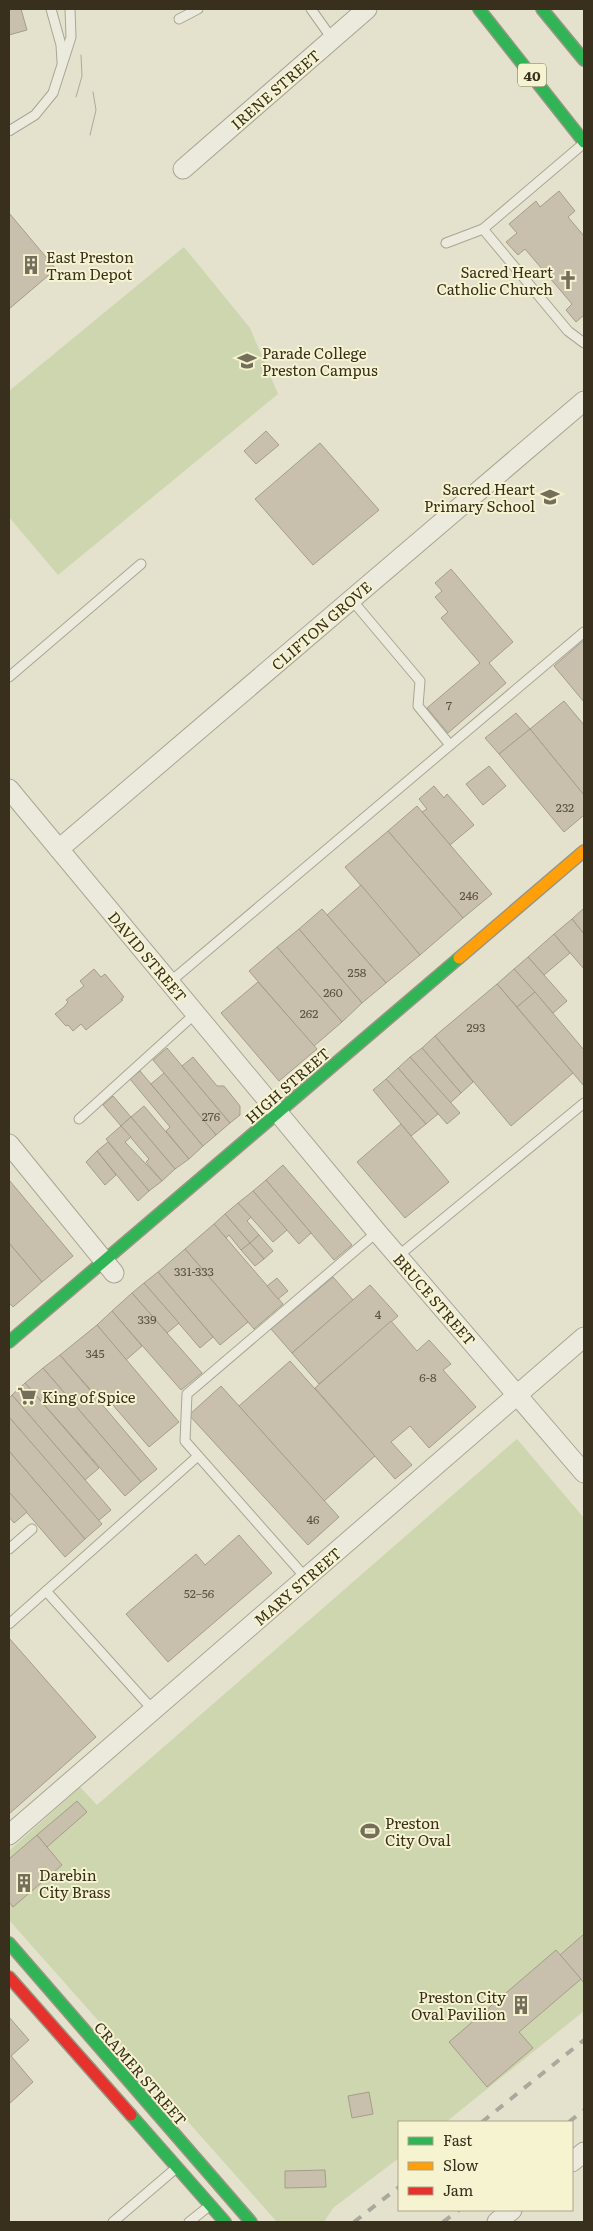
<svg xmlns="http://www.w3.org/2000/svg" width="593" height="2231" font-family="Literata,serif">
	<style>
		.green { fill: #cdd6ae }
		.building { fill: #c8c0ac; stroke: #a49d8b }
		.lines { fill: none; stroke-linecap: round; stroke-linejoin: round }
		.lane-casing { stroke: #a9a695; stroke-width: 11 }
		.street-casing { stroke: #a9a695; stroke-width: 21 }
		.fast-casing { stroke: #999585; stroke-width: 14 }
		.slow-casing { stroke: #999585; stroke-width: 14 }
		.jam-casing { stroke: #999585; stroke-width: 14 }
		.lane { stroke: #eceadd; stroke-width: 9 }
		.street { stroke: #eceadd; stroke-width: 19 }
		.fast { stroke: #30b455; stroke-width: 11 }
		.slow { stroke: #ff9f0a; stroke-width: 11 }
		.jam { stroke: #e5322d; stroke-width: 11 }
		.tram { stroke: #aba99e; stroke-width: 1 }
		.rail { stroke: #aba99e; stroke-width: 4; stroke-dasharray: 9 9; stroke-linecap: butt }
		.labels { text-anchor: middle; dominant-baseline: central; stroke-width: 4; stroke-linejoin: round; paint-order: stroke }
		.number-label { font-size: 12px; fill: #5c5341 }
		.shield { fill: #f6f3d1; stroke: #716a53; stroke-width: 1 }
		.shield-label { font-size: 14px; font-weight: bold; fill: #382f1d }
		.street-label { font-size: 15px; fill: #382f1d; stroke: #f6f3d1 }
		.poi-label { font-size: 15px; fill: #382f1d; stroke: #f6f3d1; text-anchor: start }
	</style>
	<rect width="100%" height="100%" fill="#e4e2cc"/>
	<g class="green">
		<path d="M 184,247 L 250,328 L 278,394 L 58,575 L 9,517 L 9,391 Z"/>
		<path d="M 517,1439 L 584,1518 L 584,2011 L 446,2122 L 399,2122 L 399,2158 L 333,2208 L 324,2222 L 277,2222 L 9,1920 L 9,1851 L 80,1787 L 97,1805 Z"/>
	</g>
	<g class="building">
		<path d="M 9,9 L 21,9 L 27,30 L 9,35 Z"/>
		<path d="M 559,191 L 575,211 L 568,217 L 584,236 L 584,315 L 576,322 L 566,310 L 572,304 L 525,249 L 518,255 L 506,242 L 517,233 L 509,224 L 536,201 L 540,207 Z"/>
		<path d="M 9,213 L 56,269 L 9,309 Z"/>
		<path d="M 266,431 L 279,445 L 256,464 L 244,451 Z"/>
		<path d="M 320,443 L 379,510 L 313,565 L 255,499 Z"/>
		<path d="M 451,569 L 513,642 L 489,663 L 506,683 L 448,733 L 427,708 L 480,663 L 441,618 L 448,612 L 435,597 L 442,591 L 435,583 Z"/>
		<path d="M 584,640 L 584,702 L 554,666 Z"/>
		<path d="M 564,701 L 584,725 L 584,795 L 530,729 Z"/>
		<path d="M 516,713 L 530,729 L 499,754 L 485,738 Z"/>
		<path d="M 530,729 L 584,795 L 584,815 L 564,832 L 499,754 Z"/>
		<path d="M 489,766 L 506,786 L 483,805 L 466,784 Z"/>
		<path d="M 434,786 L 444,798 L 447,794 L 474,825 L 450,845 L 422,812 L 427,809 L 419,799 Z"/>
		<path d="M 417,806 L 492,894 L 463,918 L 388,831 Z"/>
		<path d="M 388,831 L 463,918 L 420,955 L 345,867 Z"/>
		<path d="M 361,885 L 420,955 L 386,983 L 327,915 Z"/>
		<path d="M 584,908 L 584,934 L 572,919 Z"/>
		<path d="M 322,909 L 386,983 L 362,1003 L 299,929 Z"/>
		<path d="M 572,919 L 584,934 L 584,969 L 554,934 Z"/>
		<path d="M 299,929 L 362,1003 L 342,1022 L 277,947 Z"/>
		<path d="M 554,934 L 570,953 L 544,975 L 528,957 Z"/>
		<path d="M 277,947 L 342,1022 L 314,1046 L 249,971 Z"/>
		<path d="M 528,957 L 567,1001 L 553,1013 L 514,969 Z"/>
		<path d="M 94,969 L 101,977 L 105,974 L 124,997 L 121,999 L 123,1000 L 86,1030 L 81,1024 L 73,1031 L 68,1025 L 66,1026 L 55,1014 L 64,1007 L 68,1002 L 66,1000 L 84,986 L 80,981 Z"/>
		<path d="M 514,969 L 535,992 L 517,1007 L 497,984 Z"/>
		<path d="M 258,982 L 317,1049 L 279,1081 L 221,1013 Z"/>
		<path d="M 497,984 L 573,1073 L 511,1126 L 435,1036 Z"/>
		<path d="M 535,992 L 584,1050 L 584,1086 L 517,1007 Z"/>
		<path d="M 435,1036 L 473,1082 L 461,1093 L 422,1048 Z"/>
		<path d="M 167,1048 L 230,1123 L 216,1135 L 153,1060 Z"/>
		<path d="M 422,1048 L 461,1093 L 450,1103 L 410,1057 Z"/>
		<path d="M 193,1057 L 217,1086 L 224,1086 L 240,1106 L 240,1115 L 230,1123 L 182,1066 Z"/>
		<path d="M 410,1057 L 460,1113 L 447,1124 L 398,1068 Z"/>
		<path d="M 398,1068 L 438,1114 L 426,1124 L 386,1079 Z"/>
		<path d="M 140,1071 L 203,1146 L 189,1159 L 166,1131 L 170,1127 L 130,1079 Z"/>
		<path d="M 164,1073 L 216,1135 L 203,1146 L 151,1084 Z"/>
		<path d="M 386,1079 L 426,1124 L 411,1136 L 373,1090 Z"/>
		<path d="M 113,1096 L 131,1117 L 121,1126 L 103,1105 Z"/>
		<path d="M 144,1106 L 189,1159 L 175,1169 L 131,1117 Z"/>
		<path d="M 131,1117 L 175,1169 L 162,1181 L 146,1162 L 149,1159 L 121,1126 Z"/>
		<path d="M 401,1124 L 449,1182 L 405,1218 L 357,1162 Z"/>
		<path d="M 121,1126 L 131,1137 L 125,1142 L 162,1181 L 149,1191 L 106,1139 Z"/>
		<path d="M 108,1142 L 149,1191 L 138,1201 L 97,1151 Z"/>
		<path d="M 97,1151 L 116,1175 L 105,1185 L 86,1162 Z"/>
		<path d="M 283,1165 L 352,1245 L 334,1260 L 266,1180 Z"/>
		<path d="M 9,1180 L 73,1256 L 42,1282 L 9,1243 Z"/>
		<path d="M 266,1180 L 311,1233 L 299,1244 L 253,1191 Z"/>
		<path d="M 253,1191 L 287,1230 L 273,1242 L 238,1203 Z"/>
		<path d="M 238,1203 L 251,1217 L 247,1221 L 259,1235 L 250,1243 L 225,1214 Z"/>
		<path d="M 225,1214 L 250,1243 L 241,1250 L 229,1235 L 226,1238 L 214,1224 Z"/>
		<path d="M 214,1224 L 283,1304 L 254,1329 L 185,1249 Z"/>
		<path d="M 259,1235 L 273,1251 L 264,1259 L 250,1243 Z"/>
		<path d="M 9,1243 L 42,1282 L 13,1307 L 9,1303 Z"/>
		<path d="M 250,1243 L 264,1259 L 255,1266 L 241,1250 Z"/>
		<path d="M 185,1249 L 248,1322 L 220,1345 L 158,1272 Z"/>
		<path d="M 158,1272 L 213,1337 L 200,1348 L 144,1283 Z"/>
		<path d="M 333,1277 L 353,1300 L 292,1353 L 271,1329 Z"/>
		<path d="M 277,1278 L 288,1291 L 278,1299 L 267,1286 Z"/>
		<path d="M 144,1283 L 179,1323 L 167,1333 L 132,1293 Z"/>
		<path d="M 370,1285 L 398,1316 L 319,1384 L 292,1353 Z"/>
		<path d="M 132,1293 L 202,1373 L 181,1390 L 112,1311 Z"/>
		<path d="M 112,1311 L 142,1346 L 126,1360 L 97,1325 Z"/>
		<path d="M 391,1321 L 417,1351 L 429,1340 L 451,1364 L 443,1370 L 476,1407 L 429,1448 L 410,1426 L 391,1442 L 412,1465 L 395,1479 L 315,1388 Z"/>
		<path d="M 97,1325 L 179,1422 L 149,1447 L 100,1390 L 95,1395 L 60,1355 Z"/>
		<path d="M 60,1355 L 157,1469 L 141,1482 L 43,1368 Z"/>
		<path d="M 290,1361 L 375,1456 L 324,1501 L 239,1406 Z"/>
		<path d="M 43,1368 L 141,1482 L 125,1496 L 25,1383 Z"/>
		<path d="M 25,1383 L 99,1468 L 85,1480 L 12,1395 Z"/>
		<path d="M 221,1386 L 339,1517 L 308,1545 L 189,1415 Z"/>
		<path d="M 12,1395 L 111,1510 L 98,1521 L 9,1417 L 9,1398 Z"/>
		<path d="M 9,1417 L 102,1524 L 85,1539 L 9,1451 Z"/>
		<path d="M 9,1451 L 85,1539 L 65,1557 L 9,1492 Z"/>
		<path d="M 9,1492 L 27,1512 L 14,1523 L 9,1517 Z"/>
		<path d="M 239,1535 L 272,1573 L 168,1662 L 126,1614 L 196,1554 L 205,1565 Z"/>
		<path d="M 9,1638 L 96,1737 L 9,1814 Z"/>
		<path d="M 77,1801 L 87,1812 L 47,1847 L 37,1835 Z"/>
		<path d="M 37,1835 L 62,1865 L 13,1907 L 9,1902 L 9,1859 Z"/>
		<path d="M 584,1934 L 584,1983 L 560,1955 Z"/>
		<path d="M 556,1950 L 581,1979 L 519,2032 L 533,2048 L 487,2087 L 449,2042 Z"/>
		<path d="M 9,2017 L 29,2040 L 11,2056 L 33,2082 L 9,2104 Z"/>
		<path d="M 369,2092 L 373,2114 L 352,2118 L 348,2096 Z"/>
		<path d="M 325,2170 L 326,2187 L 285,2188 L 285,2171 Z"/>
	</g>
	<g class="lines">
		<g class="lane-casing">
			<g id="lane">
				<path d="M 51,9 L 61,45 L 62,62"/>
				<path d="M 311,9 L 333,40"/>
				<path d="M 179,19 L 198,9"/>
				<path d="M 9,131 L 35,115 L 53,93 L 71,37 L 70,9"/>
				<path d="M 483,229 L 583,144"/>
				<path d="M 446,243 L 483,229 L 568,331 L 584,343"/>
				<path d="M 351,599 L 420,681 L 418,706 L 450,745"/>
				<path d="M 9,677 L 141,564"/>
				<path d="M 170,982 L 584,632"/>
				<path d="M 79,1119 L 196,1013"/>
				<path d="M 398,1256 L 584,1103"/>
				<path d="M 9,1549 L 32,1529"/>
				<path d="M 306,1578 L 185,1441 L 187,1394 L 377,1232"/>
				<path d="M 46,1591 L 153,1710"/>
				<path d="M 9,1624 L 198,1456"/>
				<path d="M 113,2222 L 175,2169"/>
				<path d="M 189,2222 L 208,2207"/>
			</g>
		</g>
		<g class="street-casing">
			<g id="street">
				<path d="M 183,169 L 367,9"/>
				<path d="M 9,789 L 377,1232 L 584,1473"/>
				<path d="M 59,849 L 584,401"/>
				<path d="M 9,1144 L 114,1273"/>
				<path d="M 9,1835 L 584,1337"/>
				<path d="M 572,2162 L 584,2152"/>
				<path d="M 497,2222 L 512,2210"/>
			</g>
		</g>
		<g class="fast-casing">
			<g id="fast">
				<path d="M 479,9 L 584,142"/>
				<path d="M 542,9 L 584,60"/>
				<path d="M 9,1342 L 459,958"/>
				<path d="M 9,1943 L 251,2222"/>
				<path d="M 131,2115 L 225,2222"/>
			</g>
		</g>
		<g class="slow-casing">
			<path id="slow" d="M 459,958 L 584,851"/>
		</g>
		<g class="jam-casing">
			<path id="jam" d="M 9,1977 L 131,2115"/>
		</g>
		<use href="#lane" class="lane"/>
		<use href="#street" class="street"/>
		<use href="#fast" class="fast"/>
		<use href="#slow" class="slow"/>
		<use href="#jam" class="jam"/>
		<g class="tram">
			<path d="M 76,97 L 82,76 L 81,55"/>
			<path d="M 90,135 L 96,110 L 93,92"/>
		</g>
		<g class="rail">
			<path d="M 482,2122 L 584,2040"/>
			<path d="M 569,2122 L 584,2110"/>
			<path d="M 354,2222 L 399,2187"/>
			<path d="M 443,2222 L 459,2210"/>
		</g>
	</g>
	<defs>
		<g id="building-bare" transform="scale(1.5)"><path d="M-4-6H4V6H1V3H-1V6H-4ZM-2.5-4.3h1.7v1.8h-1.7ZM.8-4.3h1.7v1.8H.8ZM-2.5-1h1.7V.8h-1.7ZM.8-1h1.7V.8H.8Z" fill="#746e5a" stroke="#f6f3d1" stroke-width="2.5" paint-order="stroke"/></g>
		<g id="church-bare" transform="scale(1.5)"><path d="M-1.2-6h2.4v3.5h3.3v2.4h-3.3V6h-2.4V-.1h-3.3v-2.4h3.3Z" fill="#746e5a" stroke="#f6f3d1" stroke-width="2.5" paint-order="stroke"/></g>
		<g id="school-bare" transform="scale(1.5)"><path d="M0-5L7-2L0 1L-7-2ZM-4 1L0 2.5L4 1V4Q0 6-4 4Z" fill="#746e5a" stroke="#f6f3d1" stroke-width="2.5" paint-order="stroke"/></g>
		<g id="supermarket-bare" transform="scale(1.5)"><path d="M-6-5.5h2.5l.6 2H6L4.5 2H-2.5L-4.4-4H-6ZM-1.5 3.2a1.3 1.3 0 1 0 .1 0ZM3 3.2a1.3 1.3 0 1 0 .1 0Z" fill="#746e5a" stroke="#f6f3d1" stroke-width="2.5" paint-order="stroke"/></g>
		<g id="stadium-bare" transform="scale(1.5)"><path d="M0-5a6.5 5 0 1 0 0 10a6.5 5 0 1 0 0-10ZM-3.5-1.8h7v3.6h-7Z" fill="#746e5a" stroke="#f6f3d1" stroke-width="2.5" paint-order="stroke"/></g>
	</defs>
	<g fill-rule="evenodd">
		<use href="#building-bare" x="31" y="265"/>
		<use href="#church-bare" x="568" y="280"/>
		<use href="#school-bare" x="247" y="361"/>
		<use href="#school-bare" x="550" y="497"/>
		<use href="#supermarket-bare" x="27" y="1396"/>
		<use href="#stadium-bare" x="370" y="1831"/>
		<use href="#building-bare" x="24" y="1883"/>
		<use href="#building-bare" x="521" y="2005"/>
	</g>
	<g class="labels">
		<g class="number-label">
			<text x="449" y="705">7</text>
			<text x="565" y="807">232</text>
			<text x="469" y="895">246</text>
			<text x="357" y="972">258</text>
			<text x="333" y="992">260</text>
			<text x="309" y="1013">262</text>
			<text x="476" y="1027">293</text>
			<text x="211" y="1116">276</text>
			<text x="194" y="1271">331-333</text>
			<text x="378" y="1314">4</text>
			<text x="147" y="1319">339</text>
			<text x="95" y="1353">345</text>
			<text x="428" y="1377">6-8</text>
			<text x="313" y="1519">46</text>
			<text x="199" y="1593">52–56</text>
		</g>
		<rect class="shield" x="518" y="63.5" width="28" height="23" rx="4"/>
		<g class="shield-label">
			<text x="532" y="75">40</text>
		</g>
		<g class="street-label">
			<text transform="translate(275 89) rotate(-41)">IRENE STREET</text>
			<text transform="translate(321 625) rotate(-41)">CLIFTON GROVE</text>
			<text transform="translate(148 956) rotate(50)">DAVID STREET</text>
			<text transform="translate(287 1085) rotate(-41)">HIGH STREET</text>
			<text transform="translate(435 1299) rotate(49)">BRUCE STREET</text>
			<text transform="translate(297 1586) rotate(-41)">MARY STREET</text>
			<text transform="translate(141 2073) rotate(49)">CRAMER STREET</text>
		</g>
		<g class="poi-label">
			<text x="46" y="256">East Preston<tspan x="46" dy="17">Tram Depot</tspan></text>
			<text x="553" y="271" text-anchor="end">Sacred Heart<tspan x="553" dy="17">Catholic Church</tspan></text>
			<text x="262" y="352">Parade College<tspan x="262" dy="17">Preston Campus</tspan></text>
			<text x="535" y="488" text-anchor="end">Sacred Heart<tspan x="535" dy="17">Primary School</tspan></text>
			<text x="42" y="1396">King of Spice</text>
			<text x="385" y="1822">Preston<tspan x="385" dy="17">City Oval</tspan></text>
			<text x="39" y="1874">Darebin<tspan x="39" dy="17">City Brass</tspan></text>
			<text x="506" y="1996" text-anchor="end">Preston City<tspan x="506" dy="17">Oval Pavilion</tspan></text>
		</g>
	</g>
	<rect width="593" height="2231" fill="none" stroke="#382f1d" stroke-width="20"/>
	<rect x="398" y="2121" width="175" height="90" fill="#f6f3d1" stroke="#aaa589"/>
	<rect x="408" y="2137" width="25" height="8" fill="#30b455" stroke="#aaa589"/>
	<text x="443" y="2146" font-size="15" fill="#382f1d">Fast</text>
	<rect x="408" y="2162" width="25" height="8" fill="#ff9f0a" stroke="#aaa589"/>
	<text x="443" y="2171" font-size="15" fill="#382f1d">Slow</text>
	<rect x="408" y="2187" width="25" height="8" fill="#e5322d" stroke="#aaa589"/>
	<text x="443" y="2196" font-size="15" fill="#382f1d">Jam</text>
</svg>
